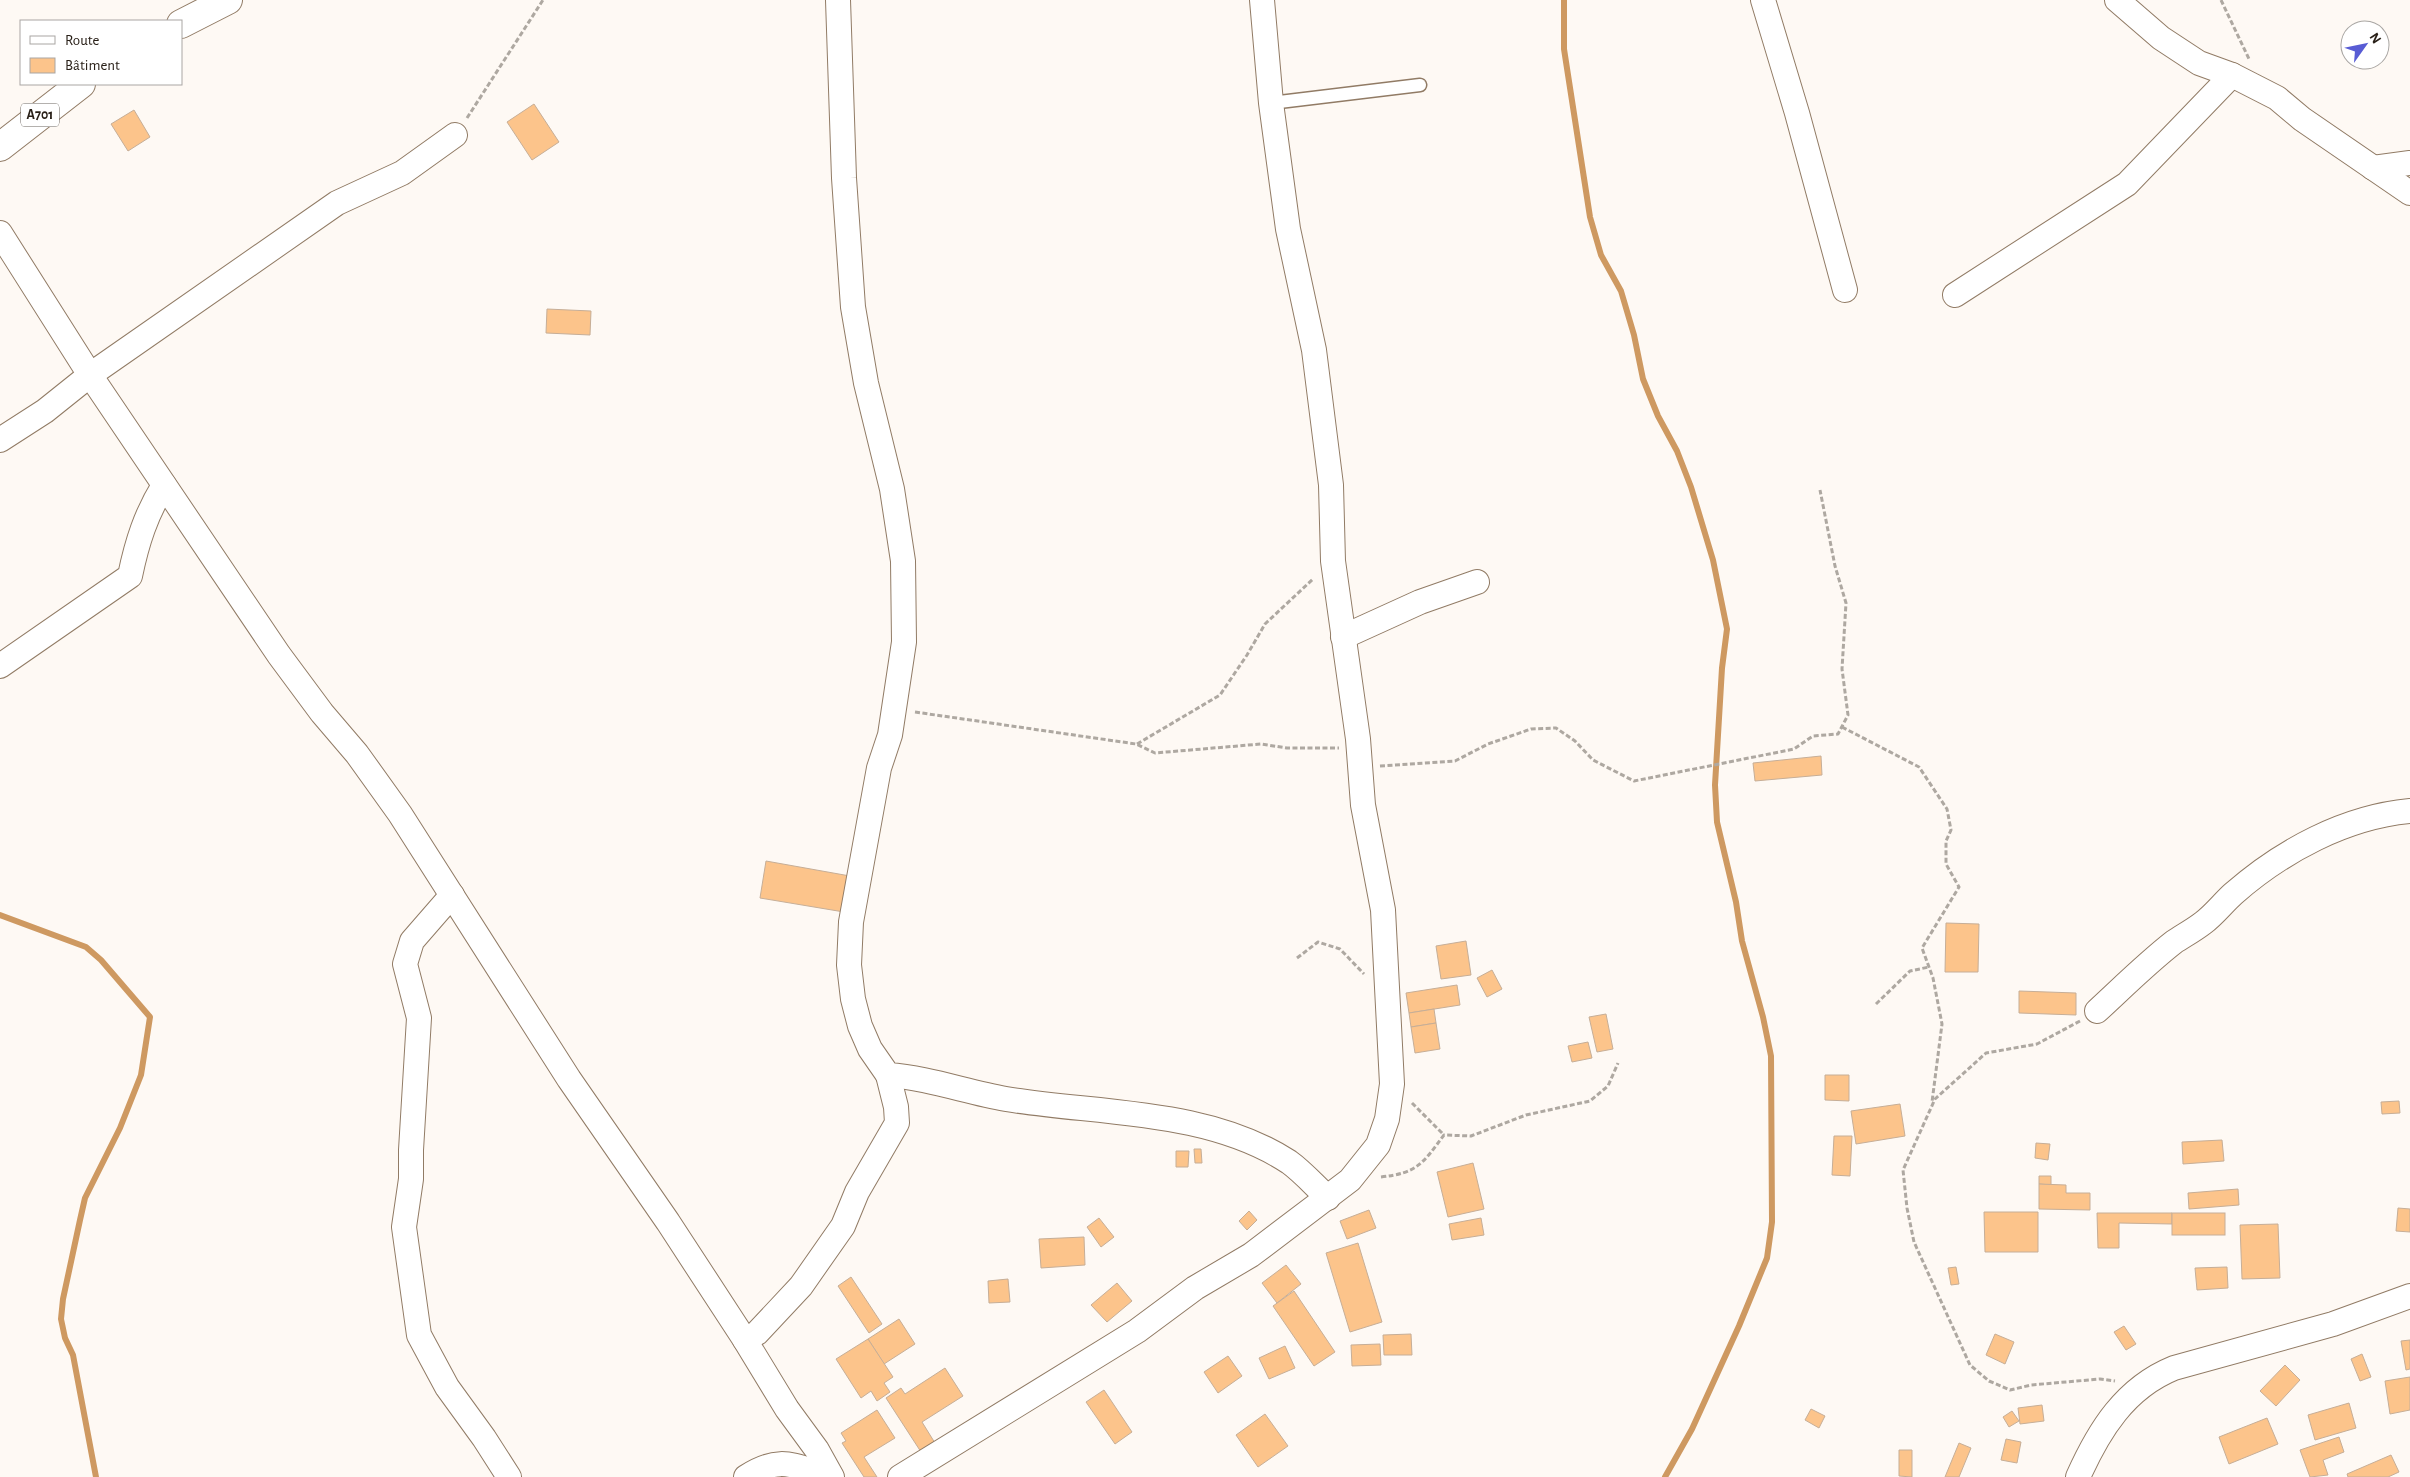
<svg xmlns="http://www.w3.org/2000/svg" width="2410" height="1477" font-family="'Alegreya Sans',sans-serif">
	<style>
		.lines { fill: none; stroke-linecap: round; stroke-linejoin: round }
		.stream { stroke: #ce9961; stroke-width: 6 }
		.building { fill: #fcc48b; stroke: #c6ae97 }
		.service-casing { stroke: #917b65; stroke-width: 15 }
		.minor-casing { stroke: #917b65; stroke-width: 26 }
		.primary-casing { stroke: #917b65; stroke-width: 30 }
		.path { stroke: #aea8a1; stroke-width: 3; stroke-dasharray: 5 2.5; stroke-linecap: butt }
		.service { stroke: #fff; stroke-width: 12 }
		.minor { stroke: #fff; stroke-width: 24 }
		.primary { stroke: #fff; stroke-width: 28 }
		.labels { text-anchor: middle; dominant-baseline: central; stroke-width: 5; stroke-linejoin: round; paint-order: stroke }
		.shield { fill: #fff; stroke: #69635d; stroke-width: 1 }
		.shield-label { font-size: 14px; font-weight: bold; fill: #292018 }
	</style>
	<rect width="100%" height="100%" fill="#fef9f4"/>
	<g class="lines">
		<g class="stream">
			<path d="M 1564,0 L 1564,49 L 1590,217 L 1601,255 L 1621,291 L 1634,335 L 1643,379 L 1658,416 L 1677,451 L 1691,487 L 1713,560 L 1727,629 L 1722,668 L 1715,785 L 1717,822 L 1736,902 L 1742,941 L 1763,1017 L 1771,1056 L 1772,1222 L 1767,1258 L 1739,1326 L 1692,1429 L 1665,1477"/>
			<path d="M 0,915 L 86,947 L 101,960 L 150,1017 L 141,1075 L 120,1128 L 85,1198 L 80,1220 L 63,1299 L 61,1319 L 65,1338 L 73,1355 L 96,1477"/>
		</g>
	</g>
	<g class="building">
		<path d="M 534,104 L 559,142 L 532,160 L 507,122 Z"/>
		<path d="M 134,110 L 150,137 L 128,151 L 111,124 Z"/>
		<path d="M 547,309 L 591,311 L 590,335 L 546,333 Z"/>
		<path d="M 1821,756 L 1822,775 L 1755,781 L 1753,763 Z"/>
		<path d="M 766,861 L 850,876 L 844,912 L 760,898 Z"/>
		<path d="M 1946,923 L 1979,924 L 1978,972 L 1945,972 Z"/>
		<path d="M 1466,941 L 1471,975 L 1441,979 L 1436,946 Z"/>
		<path d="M 1492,970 L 1502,989 L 1487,997 L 1477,978 Z"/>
		<path d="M 1457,985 L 1460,1005 L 1409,1013 L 1406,993 Z"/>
		<path d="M 2019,991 L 2076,993 L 2076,1015 L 2019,1013 Z"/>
		<path d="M 1434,1009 L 1436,1023 L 1411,1027 L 1409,1013 Z"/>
		<path d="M 1606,1014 L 1613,1049 L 1597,1052 L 1589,1017 Z"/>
		<path d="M 1436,1023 L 1440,1049 L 1415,1053 L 1411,1027 Z"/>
		<path d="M 1588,1042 L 1592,1058 L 1572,1062 L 1568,1046 Z"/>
		<path d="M 1825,1075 L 1849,1075 L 1849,1101 L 1825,1100 Z"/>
		<path d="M 2399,1101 L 2400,1113 L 2382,1114 L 2381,1102 Z"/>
		<path d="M 1900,1104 L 1905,1136 L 1856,1144 L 1851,1111 Z"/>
		<path d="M 1834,1136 L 1852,1136 L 1850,1176 L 1832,1175 Z"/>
		<path d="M 2222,1140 L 2224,1161 L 2183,1164 L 2182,1142 Z"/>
		<path d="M 2036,1143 L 2050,1144 L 2048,1160 L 2035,1158 Z"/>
		<path d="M 1194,1149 L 1201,1149 L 1202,1163 L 1195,1163 Z"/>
		<path d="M 1176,1151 L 1189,1151 L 1188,1167 L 1176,1167 Z"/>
		<path d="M 1473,1163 L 1484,1209 L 1448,1217 L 1437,1172 Z"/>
		<path d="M 2039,1176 L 2051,1176 L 2051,1185 L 2039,1184 Z"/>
		<path d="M 2039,1184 L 2066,1185 L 2066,1193 L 2090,1193 L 2090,1210 L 2039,1209 Z"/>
		<path d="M 2238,1189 L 2239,1205 L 2189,1209 L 2188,1193 Z"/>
		<path d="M 2398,1208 L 2410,1209 L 2410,1232 L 2396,1231 Z"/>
		<path d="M 1369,1210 L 1376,1228 L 1347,1239 L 1340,1221 Z"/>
		<path d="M 1249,1211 L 1257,1220 L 1247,1230 L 1239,1221 Z"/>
		<path d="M 1984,1212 L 2038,1212 L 2038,1252 L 1985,1252 Z"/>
		<path d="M 2097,1213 L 2172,1213 L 2172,1224 L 2119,1223 L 2119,1248 L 2098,1248 Z"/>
		<rect x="2172" y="1213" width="53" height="22"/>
		<path d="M 1099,1218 L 1114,1237 L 1101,1247 L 1087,1227 Z"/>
		<path d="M 1481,1218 L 1484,1235 L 1452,1240 L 1449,1224 Z"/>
		<path d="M 2278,1224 L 2280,1278 L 2242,1279 L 2240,1225 Z"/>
		<path d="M 1084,1237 L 1085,1265 L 1041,1268 L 1039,1239 Z"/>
		<path d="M 1358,1243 L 1382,1322 L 1350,1332 L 1326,1253 Z"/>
		<path d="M 1286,1265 L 1301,1284 L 1277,1303 L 1262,1283 Z"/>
		<path d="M 1956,1267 L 1959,1284 L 1951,1285 L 1948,1268 Z"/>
		<path d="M 2227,1267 L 2228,1288 L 2197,1290 L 2195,1268 Z"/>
		<path d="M 851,1277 L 882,1324 L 869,1333 L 838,1286 Z"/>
		<path d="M 1008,1279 L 1010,1302 L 989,1303 L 988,1281 Z"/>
		<path d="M 1117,1283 L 1132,1301 L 1107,1322 L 1091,1305 Z"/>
		<path d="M 1294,1291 L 1335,1352 L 1314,1366 L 1273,1306 Z"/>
		<path d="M 899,1319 L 915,1344 L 884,1364 L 868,1339 Z"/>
		<path d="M 2124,1326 L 2136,1344 L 2126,1350 L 2114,1332 Z"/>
		<path d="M 1411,1334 L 1412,1355 L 1384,1355 L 1383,1335 Z"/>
		<path d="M 1995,1334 L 2014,1342 L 2005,1364 L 1986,1355 Z"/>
		<path d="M 868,1339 L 893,1377 L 884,1383 L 890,1392 L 877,1401 L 871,1391 L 861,1398 L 836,1359 Z"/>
		<path d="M 2410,1340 L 2410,1369 L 2406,1370 L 2401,1341 Z"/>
		<path d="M 1380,1344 L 1381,1365 L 1352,1366 L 1351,1345 Z"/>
		<path d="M 1285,1346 L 1295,1368 L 1269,1379 L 1259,1358 Z"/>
		<path d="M 2362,1354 L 2371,1377 L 2360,1381 L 2351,1359 Z"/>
		<path d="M 1228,1356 L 1242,1376 L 1218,1393 L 1204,1372 Z"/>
		<path d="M 2285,1365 L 2300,1380 L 2276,1406 L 2260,1391 Z"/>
		<path d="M 945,1368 L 963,1396 L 922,1422 L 935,1443 L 921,1452 L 886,1398 L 901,1388 L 905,1394 Z"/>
		<path d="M 2410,1377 L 2410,1410 L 2390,1414 L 2385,1381 Z"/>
		<path d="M 1104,1390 L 1132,1432 L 1115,1444 L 1086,1402 Z"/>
		<path d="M 2349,1403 L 2356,1428 L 2315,1440 L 2308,1415 Z"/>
		<path d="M 2042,1405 L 2044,1421 L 2020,1424 L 2018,1408 Z"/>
		<path d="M 1811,1409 L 1825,1416 L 1819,1428 L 1805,1420 Z"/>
		<path d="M 877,1410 L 895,1438 L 864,1457 L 877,1477 L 864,1477 L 842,1443 L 846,1441 L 841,1433 Z"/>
		<path d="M 2012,1411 L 2019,1421 L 2009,1427 L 2003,1417 Z"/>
		<path d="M 1265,1414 L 1288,1446 L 1258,1467 L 1236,1435 Z"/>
		<path d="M 2267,1418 L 2278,1444 L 2229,1464 L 2219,1437 Z"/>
		<path d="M 2339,1437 L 2344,1452 L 2323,1460 L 2328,1475 L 2310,1477 L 2300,1450 Z"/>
		<path d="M 2006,1439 L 2021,1442 L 2017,1463 L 2001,1460 Z"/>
		<path d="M 1959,1443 L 1971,1448 L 1959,1477 L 1945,1477 Z"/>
		<path d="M 1899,1450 L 1912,1450 L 1912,1477 L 1899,1476 Z"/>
		<path d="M 2391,1455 L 2399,1472 L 2388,1477 L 2348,1477 L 2347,1474 Z"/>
	</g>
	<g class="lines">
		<g class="service-casing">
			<path id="service" d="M 1271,103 L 1420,85"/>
		</g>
		<g class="minor-casing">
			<g id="minor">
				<path d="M 838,0 L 844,178 L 853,307 L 866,383 L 892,489 L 903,561 L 904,642 L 890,735 L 879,768 L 851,922 L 849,965 L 853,999 L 860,1026 L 870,1049 L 888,1075 C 929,1078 966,1092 1006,1099 C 1099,1114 1208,1109 1289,1162 C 1303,1172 1316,1187 1328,1198"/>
				<path d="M 1763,0 L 1797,113 L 1845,290"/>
				<path d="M 2117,0 L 2161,38 L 2199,63 L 2232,75 L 2277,98 L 2302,119 L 2410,193"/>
				<path d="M 2373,168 L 2410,163"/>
				<path d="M 0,233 L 90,375 L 279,655 L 322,713 L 357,754 L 400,814 L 569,1079 L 668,1222 L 745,1340 L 757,1333 L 801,1286 L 843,1226 L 857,1192 L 897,1123 L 896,1107 L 888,1075"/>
				<path d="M 1955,295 L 2127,184 L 2232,75"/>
				<path d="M 0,440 L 45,411 L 90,375 L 337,203 L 402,173 L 455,135"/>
				<path d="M 1343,637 L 1420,602 L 1477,582"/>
				<path d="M 0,666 L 130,576 C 137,542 146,514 164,485"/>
				<path d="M 452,895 L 412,941 L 405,964 L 419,1018 L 411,1150 L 411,1179 L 404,1227 L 419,1335 L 447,1387 L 484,1438 L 509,1477"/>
				<path d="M 2097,1011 C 2122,988 2147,963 2174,942 C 2183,936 2194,930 2203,923 C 2214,915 2223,903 2233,894 C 2282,851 2345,817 2410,811"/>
				<path d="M 745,1340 L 787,1409 L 817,1450 L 832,1477"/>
				<path d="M 746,1477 C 782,1454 794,1467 831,1476"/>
				<path d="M 900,1477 L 1137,1331 L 1195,1288 L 1251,1255 L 1350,1180 L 1378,1145 L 1387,1119 L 1392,1084 L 1383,910 L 1363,805 L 1358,739 L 1333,561 L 1331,485 L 1314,350 L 1288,229 L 1271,103 L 1262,0"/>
				<path d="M 2078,1477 C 2099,1430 2125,1388 2174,1368 L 2333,1324 L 2410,1296"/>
			</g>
		</g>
		<g class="primary-casing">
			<g id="primary">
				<path d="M 181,24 L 228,0"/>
				<path d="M 0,147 L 81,84"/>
			</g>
		</g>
		<g class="path">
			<path d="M 2221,0 L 2249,59"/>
			<path d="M 467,118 L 543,0"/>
			<path d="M 915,712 L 1136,744 L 1155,753 L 1261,744 L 1287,748 L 1339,748"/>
			<path d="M 1842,727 L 1919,767 L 1947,809 L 1951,830 L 1946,841 L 1946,864 L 1959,887 L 1922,948 L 1933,978 L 1942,1024 L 1932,1102"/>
			<path d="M 1137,744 L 1220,695 L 1247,655 L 1265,624 L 1313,579"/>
			<path d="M 1380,766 L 1455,761 L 1488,744 L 1531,729 L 1556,728 L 1575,741 L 1593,760 L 1634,781 L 1794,749 L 1813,736 L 1838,734 L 1848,715 L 1842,669 L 1846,603 L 1835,566 L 1820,490"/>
			<path d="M 1297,958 L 1318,942 L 1340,949 L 1364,974"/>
			<path d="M 1876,1004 L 1910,971 L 1929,967"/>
			<path d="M 2080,1021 L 2037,1044 L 1986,1053 L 1935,1099 L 1903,1170 L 1907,1208 L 1914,1242 L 1970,1365 L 1989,1381 L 2010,1390 L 2031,1385 L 2100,1379 L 2115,1381"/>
			<path d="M 1412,1103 L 1444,1135"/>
			<path d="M 1381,1177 C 1418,1173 1423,1163 1444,1135 L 1471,1136 L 1526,1115 L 1590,1101 L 1608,1086 L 1618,1063"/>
		</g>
		<use href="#service" class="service"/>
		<use href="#minor" class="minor"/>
		<use href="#primary" class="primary"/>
	</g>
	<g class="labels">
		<rect class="shield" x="21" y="103.5" width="38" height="23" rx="4"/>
		<g class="shield-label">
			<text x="40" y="115">A701</text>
		</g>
	</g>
	<rect x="20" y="20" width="162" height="65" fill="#ffffff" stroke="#a9a6a3"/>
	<rect x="30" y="36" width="25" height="8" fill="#ffffff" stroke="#a9a6a3"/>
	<text x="65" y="45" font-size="15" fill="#292018">Route</text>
	<rect x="30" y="58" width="25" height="15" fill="#fcc48b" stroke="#a9a6a3"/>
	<text x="65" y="70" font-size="15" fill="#292018">Bâtiment</text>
	<g transform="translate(2365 45) rotate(57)"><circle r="24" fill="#ffffff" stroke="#a9a6a3"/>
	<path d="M0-4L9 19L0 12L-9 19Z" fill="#585cd4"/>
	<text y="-8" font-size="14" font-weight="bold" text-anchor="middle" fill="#292018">N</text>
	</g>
</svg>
